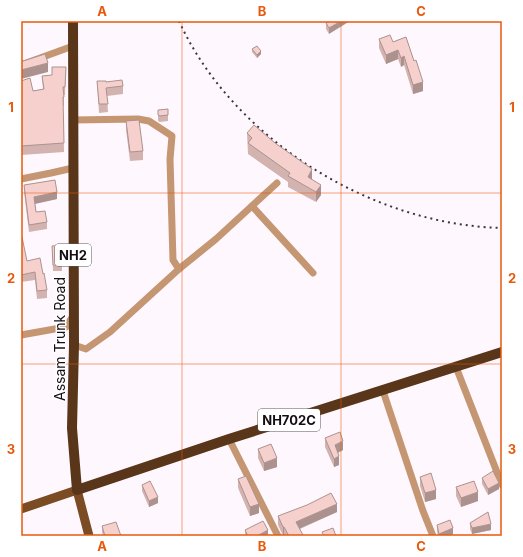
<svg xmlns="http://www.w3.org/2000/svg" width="523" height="557" font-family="Inter,sans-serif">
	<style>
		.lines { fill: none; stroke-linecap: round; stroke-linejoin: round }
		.minor { stroke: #c49672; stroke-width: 7 }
		.major { stroke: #7b4c24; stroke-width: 9 }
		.highway { stroke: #593619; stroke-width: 10 }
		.rail { stroke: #3b343a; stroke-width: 2; stroke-dasharray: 2 4; stroke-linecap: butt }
		.wall { fill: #d3b3af }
		.shaded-wall { fill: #ac928f }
		.building { fill: #f5d0cc; stroke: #ac928f }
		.grid { fill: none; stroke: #e8590c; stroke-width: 1; stroke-opacity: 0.55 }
		.labels { text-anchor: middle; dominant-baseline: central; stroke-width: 3; stroke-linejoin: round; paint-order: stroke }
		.shield { fill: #fff; stroke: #5a565a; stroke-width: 1 }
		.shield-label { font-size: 13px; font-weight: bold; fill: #140d13 }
		.street-label { font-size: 14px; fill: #140d13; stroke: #fff }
		.neatline { fill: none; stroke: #e8590c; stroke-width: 1.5 }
		.grid-label { font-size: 13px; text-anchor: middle; font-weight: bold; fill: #e8590c }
	</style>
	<rect width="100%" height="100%" fill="#fff7fe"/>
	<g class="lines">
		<g class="minor">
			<path d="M 21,65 L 73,46"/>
			<path d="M 73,120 L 138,119 L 149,121 L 172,136 L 170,159 L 173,260 L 179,269"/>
			<path d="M 21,179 L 51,173 L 73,168"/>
			<path d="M 252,206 L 313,273"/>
			<path d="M 21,335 L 66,327 L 73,316"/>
			<path d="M 74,345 L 86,349 L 110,332 L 179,269 L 216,239 L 277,183"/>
			<path d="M 456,367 L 502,485"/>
			<path d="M 383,391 L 423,511 L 433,536"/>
			<path d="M 229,439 L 278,536"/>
		</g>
		<path class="major" d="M 21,509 L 77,490 L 89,536"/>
		<path class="highway" d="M 73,21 L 74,345 L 72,428 L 77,490 L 229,439 L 502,352"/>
		<path class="rail" d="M 179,21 C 233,140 373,225 502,228"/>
	</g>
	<g class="wall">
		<path d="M 331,21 L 329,34 L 326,29 L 326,23 Z"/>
		<path d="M 406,37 L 423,91 L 413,94 L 404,65 L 401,67 L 398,59 L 386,64 L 379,48 L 379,39 L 393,42 Z"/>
		<path d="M 252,49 L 261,54 L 257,58 L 252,52 Z"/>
		<path d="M 66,67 L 65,95 L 64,95 L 64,106 L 63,106 L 64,152 L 21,155 L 21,81 L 33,91 L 43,89 L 42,76 L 52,75 Z"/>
		<path d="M 97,81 L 106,82 L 123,86 L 123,94 L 107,96 L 108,112 L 99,113 Z"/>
		<path d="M 158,110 L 168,115 L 168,121 L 160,122 L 158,121 Z"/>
		<path d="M 126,121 L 143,151 L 143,160 L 130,161 L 126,130 Z"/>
		<path d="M 247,133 L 312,180 L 321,195 L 316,202 L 288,187 L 288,182 L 248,154 Z"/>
		<path d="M 24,185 L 57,199 L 35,204 L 36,212 L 47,222 L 47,229 L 29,232 L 24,192 Z"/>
		<path d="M 21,238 L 27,261 L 47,290 L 47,298 L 37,299 L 35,280 L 21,282 Z"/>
		<path d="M 61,245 L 62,271 L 53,271 L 52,246 Z"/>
		<path d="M 325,438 L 343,450 L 338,453 L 339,465 L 334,467 L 325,447 Z"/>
		<path d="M 258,449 L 277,467 L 264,471 L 258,458 Z"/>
		<path d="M 420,477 L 436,499 L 425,502 L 420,486 Z"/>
		<path d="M 482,478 L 499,489 L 488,495 L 482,484 Z"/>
		<path d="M 238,479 L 259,513 L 250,516 L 238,488 Z"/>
		<path d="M 142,485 L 158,503 L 149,507 L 142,491 Z"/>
		<path d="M 456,487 L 478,501 L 461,507 L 456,496 Z"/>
		<path d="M 337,512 L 300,529 L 303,536 L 285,536 L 284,535 L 283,536 L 278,525 L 278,516 Z"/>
		<path d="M 501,520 L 502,520 L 502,532 L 501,529 Z"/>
		<path d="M 470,523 L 491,530 L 472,534 L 470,529 Z"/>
		<path d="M 437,525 L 453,534 L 449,536 L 438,536 L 437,531 Z"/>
		<path d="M 102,526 L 121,536 L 103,536 L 102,532 Z"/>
		<path d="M 245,530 L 268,536 L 245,536 Z"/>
	</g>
	<g class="shaded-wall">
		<path d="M 341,21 L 350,21 L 329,34 L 329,28 Z"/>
		<path d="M 398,50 L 398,59 L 386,64 L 386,55 Z"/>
		<path d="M 261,51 L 261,54 L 257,58 L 257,55 Z"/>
		<path d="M 404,56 L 404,65 L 401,67 L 401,58 Z"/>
		<path d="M 48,63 L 48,72 L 21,79 L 21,70 Z"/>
		<path d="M 423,82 L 423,91 L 413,94 L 413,85 Z"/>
		<path d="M 312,169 L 312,180 L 308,177 Z"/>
		<path d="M 321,185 L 321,195 L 316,202 L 316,192 Z"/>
		<path d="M 57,192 L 57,199 L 34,204 L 34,197 Z"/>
		<path d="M 343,441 L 343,450 L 335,454 L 335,445 Z"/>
		<path d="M 339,456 L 339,465 L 334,467 L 334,459 Z"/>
		<path d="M 277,458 L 277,467 L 264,471 L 264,463 Z"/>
		<path d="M 499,483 L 499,489 L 488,495 L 488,489 Z"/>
		<path d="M 436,490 L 436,499 L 425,502 L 425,493 Z"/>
		<path d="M 478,492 L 478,501 L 461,507 L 461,498 Z"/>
		<path d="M 158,497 L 158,503 L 149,507 L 149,501 Z"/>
		<path d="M 259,504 L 259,513 L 250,516 L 250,507 Z"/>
		<path d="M 337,504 L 337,512 L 296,530 L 296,522 Z"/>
		<path d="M 491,524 L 491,530 L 472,534 L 472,528 Z"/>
		<path d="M 283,527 L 284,527 L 284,535 L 283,536 Z"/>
		<path d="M 453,528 L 453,534 L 449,536 L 439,536 L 439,534 Z"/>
		<path d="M 268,530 L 268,536 L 257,536 Z"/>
	</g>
	<g class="building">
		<path d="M 331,21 L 341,21 L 329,28 L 326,23 Z"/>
		<path d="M 390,35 L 393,42 L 406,37 L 414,61 L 416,60 L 423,82 L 413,85 L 404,56 L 401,58 L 398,50 L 386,55 L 379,39 Z"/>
		<path d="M 257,46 L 261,51 L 257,55 L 252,49 Z"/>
		<path d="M 45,54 L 48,63 L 21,70 L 21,61 L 23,61 Z"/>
		<path d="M 52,67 L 66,67 L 65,87 L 63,87 L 64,97 L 63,97 L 64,143 L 21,146 L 21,81 L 30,78 L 33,91 L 44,89 L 42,76 L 52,75 Z"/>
		<path d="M 122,80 L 123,86 L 106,88 L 108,104 L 99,104 L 97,81 L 106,81 L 106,82 Z"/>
		<path d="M 168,109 L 168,115 L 160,116 L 158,115 L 158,110 Z"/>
		<path d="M 139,120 L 143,151 L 130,152 L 126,121 Z"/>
		<path d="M 254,125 L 275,143 L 312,169 L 308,177 L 321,185 L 316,192 L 288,176 L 290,173 L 248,143 L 252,138 L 247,133 Z"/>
		<path d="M 55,180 L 57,192 L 34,197 L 36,212 L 45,211 L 47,222 L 29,225 L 24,185 Z"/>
		<path d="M 22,237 L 27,261 L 40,258 L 43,274 L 44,273 L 47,290 L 37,291 L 35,272 L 21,275 L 21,238 Z"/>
		<path d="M 61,245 L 62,265 L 53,265 L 52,246 Z"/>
		<path d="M 340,432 L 343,441 L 335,445 L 339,456 L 334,459 L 325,438 Z"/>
		<path d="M 271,444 L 277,458 L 264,463 L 258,449 Z"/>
		<path d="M 493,471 L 499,483 L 488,489 L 482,478 Z"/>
		<path d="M 431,473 L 436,490 L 425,493 L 420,477 Z"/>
		<path d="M 246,476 L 259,504 L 250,507 L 238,479 Z"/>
		<path d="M 150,481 L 158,497 L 149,501 L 142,485 Z"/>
		<path d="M 474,481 L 478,492 L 461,498 L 456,487 Z"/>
		<path d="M 331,493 L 337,504 L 296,522 L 303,535 L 301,536 L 289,536 L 284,527 L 283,527 L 278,516 L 307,505 Z"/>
		<path d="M 488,512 L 491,524 L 472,528 L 470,523 Z"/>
		<path d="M 450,520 L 453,528 L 439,534 L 437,525 Z"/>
		<path d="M 263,521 L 268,530 L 257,536 L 248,536 L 245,530 Z"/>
		<path d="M 116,522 L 121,536 L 105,536 L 102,526 Z"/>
		<path d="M 333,528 L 336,536 L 324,536 L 322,532 Z"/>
	</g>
	<path class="grid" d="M 182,21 L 182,536M 341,21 L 341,536M 21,193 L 502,193M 21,364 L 502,364"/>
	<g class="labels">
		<g class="shield">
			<rect x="55" y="244" width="36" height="22" rx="3"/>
			<rect x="258" y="409" width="62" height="22" rx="3"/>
		</g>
		<g class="shield-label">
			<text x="73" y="255">NH2</text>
			<text x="289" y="420">NH702C</text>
		</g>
		<g class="street-label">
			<text transform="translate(59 339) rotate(-90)">Assam Trunk Road</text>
		</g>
	</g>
	<rect width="523" height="557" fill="none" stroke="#ffffff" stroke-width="44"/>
	<rect x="22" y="22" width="479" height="513" class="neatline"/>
	<g class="grid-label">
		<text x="102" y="16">A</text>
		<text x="262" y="16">B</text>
		<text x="421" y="16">C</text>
		<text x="11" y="112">1</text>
		<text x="512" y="112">1</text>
		<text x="11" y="283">2</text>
		<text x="512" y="283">2</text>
		<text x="11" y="454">3</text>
		<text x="512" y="454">3</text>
		<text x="102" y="551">A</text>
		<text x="262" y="551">B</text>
		<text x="421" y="551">C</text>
	</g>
</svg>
